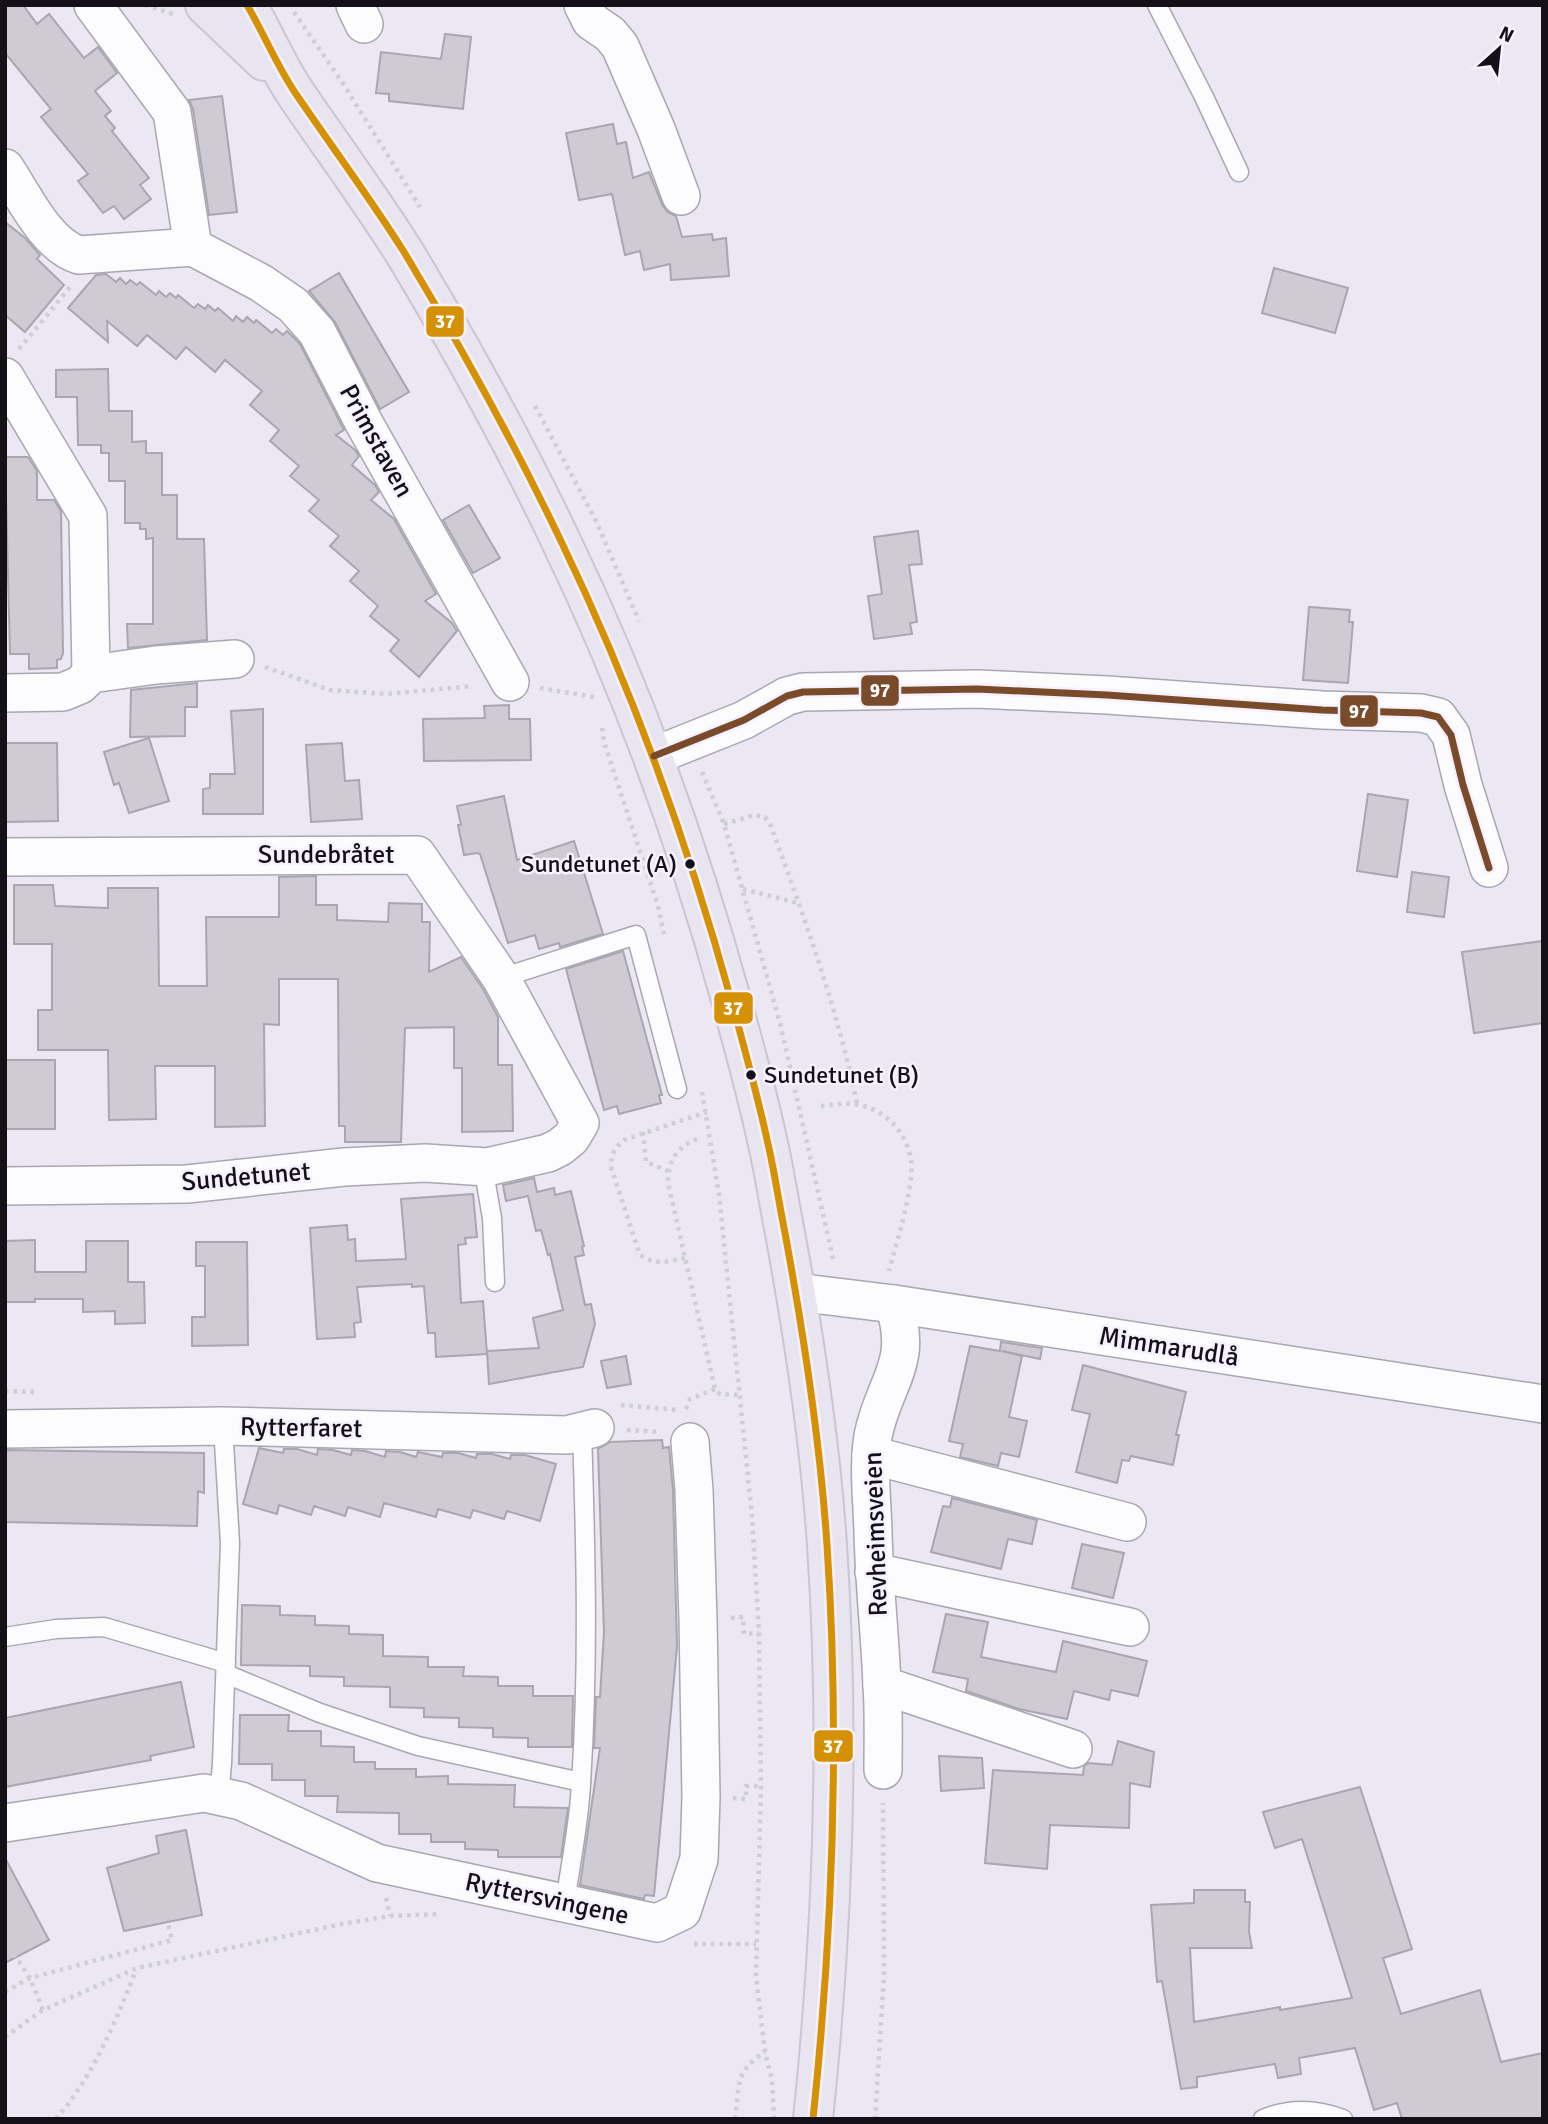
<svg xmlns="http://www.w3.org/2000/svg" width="1548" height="2124" font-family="Signika,sans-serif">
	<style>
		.building { fill: #cecbd4; stroke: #a9a6af; stroke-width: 2 }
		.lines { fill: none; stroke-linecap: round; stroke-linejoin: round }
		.lane-casing { stroke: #aaa7b0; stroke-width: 21 }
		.street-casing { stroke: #aaa7b0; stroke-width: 40 }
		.primary-casing { stroke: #c9c6cd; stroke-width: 42 }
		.path { stroke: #cfced1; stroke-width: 4.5; stroke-dasharray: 3.5 5; stroke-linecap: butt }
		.lane { stroke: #fcfbfd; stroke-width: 18 }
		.street { stroke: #fcfbfd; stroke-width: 37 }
		.primary { stroke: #e9e5f0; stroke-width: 38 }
		.bus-1-casing { stroke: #f5f1fe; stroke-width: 12 }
		.bus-2-casing { stroke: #f5f1fe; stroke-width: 12 }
		.bus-1 { stroke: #d59003; stroke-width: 7 }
		.bus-2 { stroke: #7a4b2a; stroke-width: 7 }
		.bus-dot { fill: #131017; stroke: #f5f1fe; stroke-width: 2.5 }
		.labels { text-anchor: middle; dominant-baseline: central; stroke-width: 5; stroke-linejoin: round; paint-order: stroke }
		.bus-label { font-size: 24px; fill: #131017; stroke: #f5f1fe; text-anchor: end }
		.street-label { font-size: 26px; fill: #131017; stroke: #f5f1fe }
		.line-badge { stroke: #f5f1fe; stroke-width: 2.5 }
		.badge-label { font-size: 19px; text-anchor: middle; font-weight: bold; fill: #fff }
	</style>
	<rect width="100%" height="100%" fill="#ebe7f3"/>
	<g class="building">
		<path d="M 5,5 L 23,5 L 37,24 L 49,14 L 84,58 L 98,47 L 117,73 L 95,91 L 111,111 L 105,116 L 115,128 L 112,131 L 149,178 L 140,185 L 151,199 L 124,219 L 114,206 L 103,213 L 78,181 L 88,174 L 41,117 L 51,109 L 5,53 Z"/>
		<path d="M 445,34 L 471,37 L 463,109 L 389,101 L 389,94 L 376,93 L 381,52 L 441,59 Z"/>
		<path d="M 222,96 L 237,212 L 209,215 L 193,109 L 189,100 Z"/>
		<path d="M 613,124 L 617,144 L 626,142 L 633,178 L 649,172 L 662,204 L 667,212 L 676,216 L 682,237 L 712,234 L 713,240 L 726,238 L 729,276 L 671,280 L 670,264 L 644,270 L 640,251 L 625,255 L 612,194 L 579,200 L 566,133 Z"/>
		<path d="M 5,222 L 25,238 L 40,255 L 37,259 L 64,285 L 25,332 L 5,315 Z"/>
		<path d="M 1274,268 L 1348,288 L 1335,333 L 1262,313 Z"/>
		<path d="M 339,273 L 409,392 L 380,409 L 335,322 L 309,291 Z"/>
		<path d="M 106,274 L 116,282 L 120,278 L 126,284 L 130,280 L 137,285 L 140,282 L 156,295 L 159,291 L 166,297 L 170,293 L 176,298 L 178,295 L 194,308 L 198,304 L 205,309 L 208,305 L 215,311 L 218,308 L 233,321 L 236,316 L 243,322 L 247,317 L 254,323 L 256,320 L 272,333 L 276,329 L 283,335 L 287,331 L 300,344 L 344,430 L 336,435 L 355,450 L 359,456 L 352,465 L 375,485 L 379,492 L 371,500 L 394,519 L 436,594 L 425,601 L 452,623 L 457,631 L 419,677 L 390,651 L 399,640 L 370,616 L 378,606 L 350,581 L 359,571 L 330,546 L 339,536 L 309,511 L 319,500 L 290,476 L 299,466 L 270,441 L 279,430 L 250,405 L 262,391 L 225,360 L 215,372 L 186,347 L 176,359 L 147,335 L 137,346 L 107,321 L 108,342 L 68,308 L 96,275 Z"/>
		<path d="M 108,369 L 109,411 L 132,411 L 132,442 L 146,441 L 146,453 L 162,453 L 162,495 L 177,495 L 177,539 L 204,539 L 207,640 L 128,648 L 127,624 L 153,624 L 153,538 L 146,539 L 146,529 L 140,529 L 140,523 L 125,523 L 125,481 L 109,481 L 109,453 L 101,453 L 101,445 L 78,445 L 77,397 L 56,397 L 56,370 Z"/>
		<path d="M 5,457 L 28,457 L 37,471 L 37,500 L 54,500 L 61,511 L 63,653 L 61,659 L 57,660 L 57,668 L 29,669 L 29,654 L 10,654 Z"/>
		<path d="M 469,505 L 500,558 L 473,573 L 443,520 Z"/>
		<path d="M 918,531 L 922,564 L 909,565 L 917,622 L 910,623 L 912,634 L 874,639 L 868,596 L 882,594 L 874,537 Z"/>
		<path d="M 1309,607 L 1350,610 L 1349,622 L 1353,622 L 1348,683 L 1303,680 Z"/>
		<path d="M 197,683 L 197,707 L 185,707 L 185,736 L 130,737 L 131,690 Z"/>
		<path d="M 509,705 L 509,719 L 530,719 L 531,760 L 424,761 L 423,719 L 485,718 L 484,706 Z"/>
		<path d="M 263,709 L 263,814 L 203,814 L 203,789 L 210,788 L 210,774 L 235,774 L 231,711 Z"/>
		<path d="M 149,738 L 169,801 L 129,813 L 119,783 L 114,785 L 104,752 Z"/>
		<path d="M 5,743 L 57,743 L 58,821 L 6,822 Z"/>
		<path d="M 342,743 L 345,781 L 359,780 L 362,819 L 311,822 L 306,745 Z"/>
		<path d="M 1368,794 L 1408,800 L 1397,877 L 1357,871 Z"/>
		<path d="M 504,796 L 517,860 L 574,841 L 603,934 L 560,947 L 559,943 L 539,949 L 535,935 L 508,943 L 480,854 L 477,853 L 464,855 L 458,825 L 461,825 L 457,806 Z"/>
		<path d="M 1412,872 L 1449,877 L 1444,917 L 1407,912 Z"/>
		<path d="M 316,876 L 316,905 L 337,905 L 337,920 L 388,922 L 389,903 L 422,904 L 422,922 L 430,922 L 429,972 L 461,957 L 483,989 L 498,1017 L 498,1065 L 512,1065 L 513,1131 L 462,1132 L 462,1068 L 454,1068 L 454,1027 L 405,1028 L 401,1142 L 345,1142 L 345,1126 L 339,1126 L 338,979 L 279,979 L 279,1025 L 264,1024 L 265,1126 L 215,1127 L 215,1066 L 155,1066 L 156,1119 L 109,1120 L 108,1050 L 38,1050 L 38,1010 L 52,1010 L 52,944 L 14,944 L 14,885 L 53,885 L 55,906 L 108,908 L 108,888 L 158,888 L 159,986 L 207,986 L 206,917 L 279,917 L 279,877 Z"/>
		<path d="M 1543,941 L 1543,1023 L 1474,1033 L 1462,952 Z"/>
		<path d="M 623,951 L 662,1095 L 659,1095 L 661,1103 L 619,1114 L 617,1106 L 604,1110 L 566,969 Z"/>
		<path d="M 6,1060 L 55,1060 L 55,1129 L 5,1129 Z"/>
		<path d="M 534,1178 L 537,1192 L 554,1188 L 555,1195 L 571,1191 L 584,1246 L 582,1247 L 584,1255 L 575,1257 L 585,1305 L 591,1304 L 595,1324 L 583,1367 L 489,1384 L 487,1351 L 539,1348 L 533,1318 L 563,1310 L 550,1254 L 548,1255 L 541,1230 L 536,1231 L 528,1196 L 506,1201 L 503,1185 Z"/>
		<path d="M 473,1194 L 477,1237 L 465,1238 L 466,1244 L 458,1245 L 461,1303 L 483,1301 L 487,1354 L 436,1357 L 435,1333 L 428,1333 L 424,1286 L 412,1287 L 412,1284 L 357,1287 L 361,1322 L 354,1323 L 355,1337 L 317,1339 L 310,1228 L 347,1225 L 348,1240 L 355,1239 L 356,1261 L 406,1259 L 401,1199 Z"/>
		<path d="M 35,1240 L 35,1272 L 86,1272 L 86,1241 L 128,1241 L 128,1282 L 144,1282 L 145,1323 L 115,1324 L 115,1311 L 83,1312 L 83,1299 L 35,1299 L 35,1302 L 5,1302 L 5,1241 Z"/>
		<path d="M 196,1242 L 247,1242 L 248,1345 L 192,1346 L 192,1317 L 205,1317 L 205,1266 L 196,1266 Z"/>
		<path d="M 1001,1342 L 1042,1348 L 1040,1359 L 1002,1351 L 1022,1356 L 1009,1417 L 1027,1421 L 1019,1457 L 1001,1453 L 998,1466 L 960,1457 L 963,1444 L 949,1441 L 970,1346 L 1000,1351 Z"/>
		<path d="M 626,1356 L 631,1384 L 607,1388 L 601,1361 Z"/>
		<path d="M 1083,1365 L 1186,1392 L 1176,1435 L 1179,1435 L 1173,1465 L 1131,1456 L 1129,1461 L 1122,1460 L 1117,1483 L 1076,1472 L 1090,1414 L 1072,1410 Z"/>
		<path d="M 662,1440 L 663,1448 L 669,1447 L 673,1491 L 677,1646 L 654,1896 L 645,1895 L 644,1899 L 580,1885 L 600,1748 L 594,1748 L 596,1697 L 600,1697 L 604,1632 L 598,1449 L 610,1442 Z"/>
		<path d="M 259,1448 L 283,1453 L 284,1449 L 297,1449 L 317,1455 L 318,1449 L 333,1450 L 351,1455 L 352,1450 L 365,1451 L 385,1457 L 386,1451 L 400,1452 L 416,1457 L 418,1452 L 442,1457 L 443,1453 L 458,1453 L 476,1458 L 477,1454 L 492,1454 L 510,1459 L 511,1455 L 525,1455 L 556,1464 L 540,1521 L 507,1511 L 504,1519 L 473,1510 L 470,1518 L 438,1509 L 436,1517 L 384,1503 L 380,1517 L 348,1507 L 345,1516 L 314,1506 L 311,1515 L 279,1505 L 277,1514 L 243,1504 Z"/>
		<path d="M 5,1450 L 204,1453 L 204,1493 L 198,1491 L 197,1526 L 5,1522 Z"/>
		<path d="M 952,1498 L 1037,1520 L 1032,1544 L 1008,1539 L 1001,1569 L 931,1552 L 943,1506 L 950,1507 Z"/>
		<path d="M 1082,1544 L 1124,1553 L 1113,1598 L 1072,1588 Z"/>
		<path d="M 242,1605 L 280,1606 L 280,1615 L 315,1616 L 315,1625 L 349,1626 L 349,1634 L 383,1635 L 383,1656 L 428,1657 L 428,1667 L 464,1667 L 463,1676 L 498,1677 L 498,1686 L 533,1686 L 533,1696 L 573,1696 L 572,1747 L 528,1747 L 528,1738 L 493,1737 L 493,1728 L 459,1727 L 459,1718 L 424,1717 L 424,1708 L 390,1707 L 390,1687 L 344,1686 L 344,1677 L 310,1676 L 310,1666 L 241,1665 Z"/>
		<path d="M 946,1614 L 988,1622 L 981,1657 L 1056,1672 L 1063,1641 L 1147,1661 L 1138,1696 L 1111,1690 L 1109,1700 L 1074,1691 L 1067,1719 L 1019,1709 L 966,1691 L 968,1679 L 933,1672 Z"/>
		<path d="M 181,1682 L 194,1747 L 150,1756 L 151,1760 L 5,1787 L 5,1718 Z"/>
		<path d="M 240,1715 L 289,1715 L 288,1731 L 321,1731 L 321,1746 L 354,1747 L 354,1762 L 375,1762 L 375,1769 L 416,1769 L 416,1777 L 448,1776 L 448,1784 L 515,1785 L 514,1807 L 568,1808 L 561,1857 L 498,1857 L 498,1850 L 465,1849 L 465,1842 L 431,1842 L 431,1834 L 399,1834 L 399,1813 L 337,1812 L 338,1796 L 305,1796 L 305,1780 L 272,1780 L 272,1764 L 239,1764 Z"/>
		<path d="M 1118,1741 L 1154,1752 L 1150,1787 L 1130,1783 L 1129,1828 L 1050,1825 L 1047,1869 L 985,1863 L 993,1770 L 1083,1775 L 1084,1766 L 1088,1763 L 1112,1765 Z"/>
		<path d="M 939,1756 L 982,1758 L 984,1788 L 941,1791 Z"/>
		<path d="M 1360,1787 L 1412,1949 L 1383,1958 L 1401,2014 L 1480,1990 L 1501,2062 L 1543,2053 L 1543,2119 L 1402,2119 L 1397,2103 L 1374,2110 L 1355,2048 L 1299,2058 L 1301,2074 L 1278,2078 L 1275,2064 L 1197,2077 L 1197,2087 L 1181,2089 L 1162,1981 L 1157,1982 L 1151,1905 L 1194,1903 L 1194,1890 L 1245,1890 L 1245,1902 L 1250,1902 L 1249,1932 L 1252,1948 L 1190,1948 L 1194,2022 L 1280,2007 L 1280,2010 L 1352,1998 L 1302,1839 L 1275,1848 L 1263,1812 Z"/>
		<path d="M 186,1830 L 202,1915 L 124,1931 L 107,1868 L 159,1853 L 156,1836 Z"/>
		<path d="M 5,1858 L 49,1940 L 5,1963 Z"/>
	</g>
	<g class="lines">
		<g class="lane-casing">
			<g id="lane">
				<path d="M 1157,5 L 1204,97 L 1239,172"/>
				<path d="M 501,978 L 636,935 L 677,1089"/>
				<path d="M 487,1167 L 485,1178 L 492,1218 L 495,1282"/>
				<path d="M 5,1637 L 56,1629 L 104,1627 L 226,1663"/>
				<path d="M 226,1674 L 320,1713 L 418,1746 L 581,1782"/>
				<path d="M 219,1796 L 222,1764 L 230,1543 L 223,1426"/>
				<path d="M 565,1903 C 570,1868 577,1833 580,1798 C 589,1675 586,1554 582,1431"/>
				<path d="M 1263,2119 C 1289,2108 1317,2109 1343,2119"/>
			</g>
		</g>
		<g class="street-casing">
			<g id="street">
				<path d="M 93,5 L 172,112 L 193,247 L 261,283 L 293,305 L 317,332 L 364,423 L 510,682"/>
				<path d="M 355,5 L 364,24"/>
				<path d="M 583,5 L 591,21 L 610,34 L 620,46 L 656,129 L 681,196"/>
				<path d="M 5,168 C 24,196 46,245 79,255 L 193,247"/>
				<path d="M 5,377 L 88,516 L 91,674"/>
				<path d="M 5,693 L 63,692 L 80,685 L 91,674 L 156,665 L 235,659"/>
				<path d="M 654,756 L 744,720 L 787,696 L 803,692 L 977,689 L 1107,695 L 1322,710 L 1421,713 L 1438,717 L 1451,735 L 1463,785 L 1489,868"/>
				<path d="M 5,857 L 417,855 L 501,978 L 580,1123 L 571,1138 L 560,1147 L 548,1153 L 487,1167 L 425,1163 L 344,1167 L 187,1184 L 5,1186"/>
				<path d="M 796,1292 L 894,1304 L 1543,1404"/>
				<path d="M 5,1429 L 223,1426 L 567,1435 L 595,1428"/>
				<path d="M 871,1455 L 1127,1522"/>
				<path d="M 874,1572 L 1130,1627"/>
				<path d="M 882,1685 L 1073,1749"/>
				<path d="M 883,1770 C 883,1742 884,1713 882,1685 C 880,1634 874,1583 873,1531 C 872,1500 868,1467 873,1436 C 884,1381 914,1365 894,1304"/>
				<path d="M 5,1823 L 204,1793 L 241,1801 L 377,1863 L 657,1923 L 682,1911 L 699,1859 L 701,1797 L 698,1619 L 694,1490 L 690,1442"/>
			</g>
		</g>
		<g class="primary-casing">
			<g id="primary">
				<path d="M 205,5 L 264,61"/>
				<path d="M 247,5 C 264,34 277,66 296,94 C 332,147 370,198 404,252 C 460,345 513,441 560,539 C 632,688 688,843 732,1003 C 745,1050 758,1097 768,1144 C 775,1174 779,1204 785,1233 C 804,1336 820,1440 827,1545 C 840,1737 833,1928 813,2119"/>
			</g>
		</g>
		<g class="path">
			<path d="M 145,5 L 173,14"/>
			<path d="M 294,12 L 344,85 L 420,207"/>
			<path d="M 19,349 L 71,286"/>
			<path d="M 535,406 L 597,523 L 639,621"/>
			<path d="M 265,667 L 330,690 L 386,694 L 473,686"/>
			<path d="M 540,688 L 594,697"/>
			<path d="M 602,728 L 604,742 L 658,906 L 664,934"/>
			<path d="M 702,772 L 724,824 L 780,1023 L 834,1263"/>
			<path d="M 724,824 L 754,815 L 765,817 L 771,826 C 804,917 838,1010 857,1104"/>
			<path d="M 743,889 L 798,903"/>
			<path d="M 702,1092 L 719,1194 L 752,1516 L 759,1633 L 761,1786 L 756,1976 L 765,2052 L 772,2080 L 774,2119"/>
			<path d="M 821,1106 C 833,1105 846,1102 859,1105 C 886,1110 907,1133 911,1160 C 915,1185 896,1244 889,1271"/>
			<path d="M 643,1132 L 646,1162 L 668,1171"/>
			<path d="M 697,1139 C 676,1147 668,1162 668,1183 L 715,1389 L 720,1394 L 740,1395"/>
			<path d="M 685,1258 C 668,1262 655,1265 640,1255 L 611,1167 C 611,1154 615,1148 624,1140 L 707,1112"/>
			<path d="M 5,1391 L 35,1392"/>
			<path d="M 621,1405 L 678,1410"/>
			<path d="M 686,1409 L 690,1399 L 715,1389"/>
			<path d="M 627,1430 L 660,1432"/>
			<path d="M 731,1618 L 743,1617 L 744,1634 L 759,1633"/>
			<path d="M 733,1798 L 746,1799 L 746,1786 L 761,1786"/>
			<path d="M 386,1898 L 390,1916"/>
			<path d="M 694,1944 L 756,1944"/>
			<path d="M 14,1954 L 30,1978 L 43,2010"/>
			<path d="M 5,1992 L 30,1978 L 172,1940 L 168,1923"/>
			<path d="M 5,2037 L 43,2010 L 137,1968 L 342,1924 L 390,1916 L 441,1914"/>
			<path d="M 56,2119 C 94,2075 115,2023 136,1970"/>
			<path d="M 735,2119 C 740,2085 734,2072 765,2052"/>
			<path d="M 875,2119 L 884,1974 L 883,1803"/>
		</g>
		<use href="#lane" class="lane"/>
		<use href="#street" class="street"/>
		<use href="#primary" class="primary"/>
		<g class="bus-1-casing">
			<path id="bus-1" d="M 247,5 C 264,34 277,66 296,94 C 332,147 370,198 404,252 C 460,345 513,441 560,539 C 632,688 688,843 732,1003 C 745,1050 758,1097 768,1144 C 775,1174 779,1204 785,1233 C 804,1336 820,1440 827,1545 C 840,1737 833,1928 813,2119"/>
		</g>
		<g class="bus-2-casing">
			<path id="bus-2" d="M 654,756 L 744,720 L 787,696 L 803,692 L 977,689 L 1107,695 L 1322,710 L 1421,713 L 1438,717 L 1451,735 L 1463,785 L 1489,868"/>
		</g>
		<use href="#bus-1" class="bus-1"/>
		<use href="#bus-2" class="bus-2"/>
	</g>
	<g class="bus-dot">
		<circle cx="690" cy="864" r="6"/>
		<circle cx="751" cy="1075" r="6"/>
	</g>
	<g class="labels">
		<g class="bus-label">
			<text x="677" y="864">Sundetunet (A)</text>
			<text x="764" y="1075" text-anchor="start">Sundetunet (B)</text>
		</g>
		<g class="street-label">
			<text transform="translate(376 441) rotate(61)">Primstaven</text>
			<text x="326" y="855">Sundebråtet</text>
			<text transform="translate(246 1177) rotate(-5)">Sundetunet</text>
			<text transform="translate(1169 1347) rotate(9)">Mimmarudlå</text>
			<text transform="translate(301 1428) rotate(1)">Rytterfaret</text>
			<text transform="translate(876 1534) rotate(-92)">Revheimsveien</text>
			<text transform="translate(547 1899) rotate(12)">Ryttersvingene</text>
		</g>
	</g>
	<g class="line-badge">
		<rect x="425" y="305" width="40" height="33" rx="7" fill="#d59003"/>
		<rect x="860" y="674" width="40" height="33" rx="7" fill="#7a4b2a"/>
		<rect x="1339" y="694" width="40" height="34" rx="7" fill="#7a4b2a"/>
		<rect x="713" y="991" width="41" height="34" rx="7" fill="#d59003"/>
		<rect x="813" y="1729" width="41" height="34" rx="7" fill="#d59003"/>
	</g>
	<g class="badge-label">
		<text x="445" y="328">37</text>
		<text x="880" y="697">97</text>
		<text x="1359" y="718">97</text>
		<text x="733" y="1015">37</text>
		<text x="833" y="1753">37</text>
	</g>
	<rect width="1548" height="2124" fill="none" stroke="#131017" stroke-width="14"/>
	<g transform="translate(1499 49) rotate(27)" stroke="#f5f1fe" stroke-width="5" paint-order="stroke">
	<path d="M0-5L12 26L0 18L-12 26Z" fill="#131017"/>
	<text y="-10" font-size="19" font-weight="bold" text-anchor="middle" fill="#131017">N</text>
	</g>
</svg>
